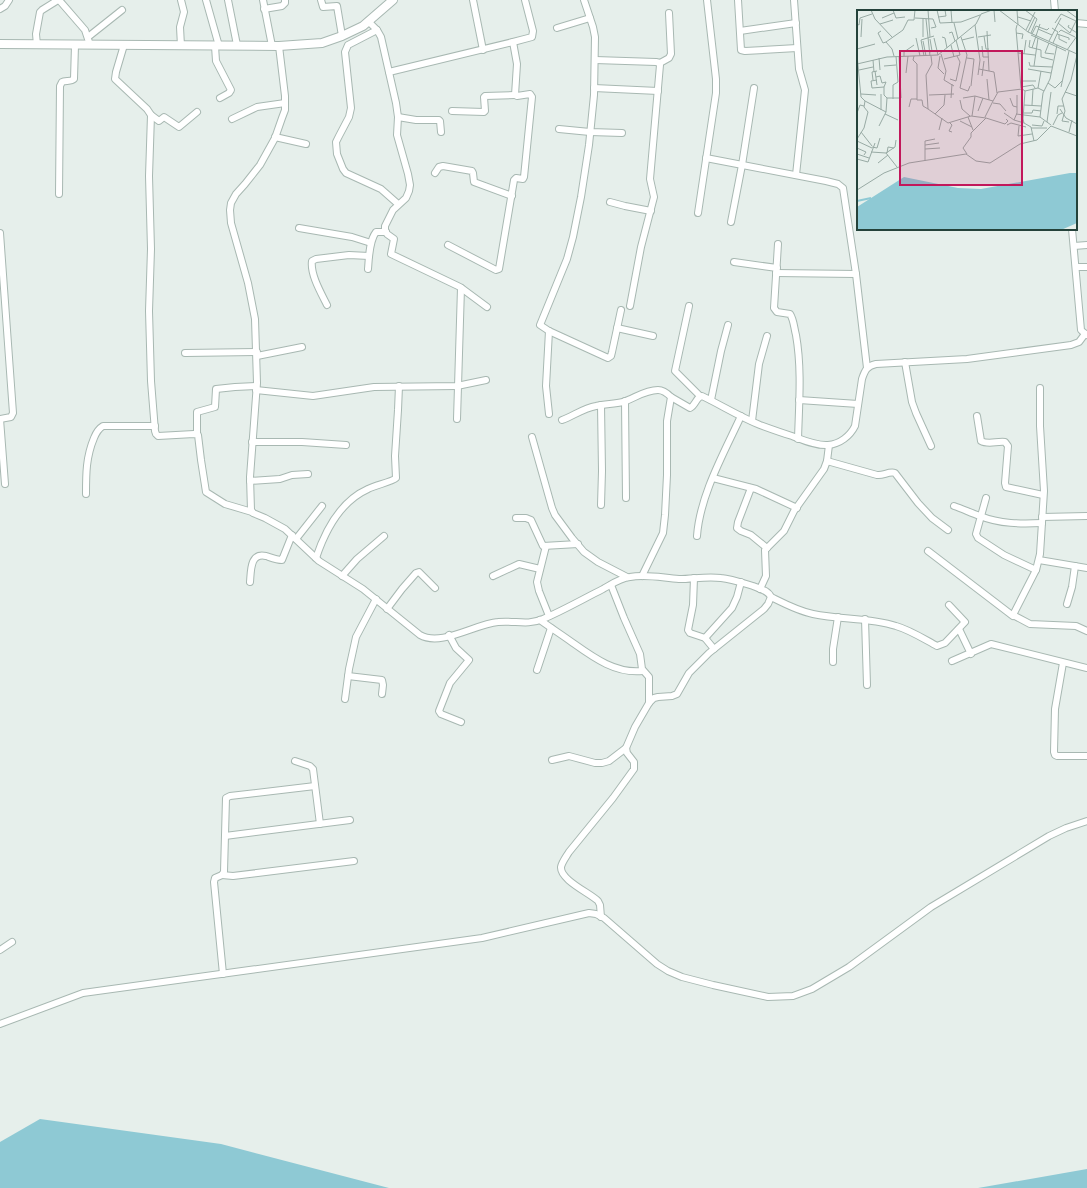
<svg xmlns="http://www.w3.org/2000/svg" width="1087" height="1188" font-family="Manrope,sans-serif">
	<style>
		.water { fill: #8ec9d4 }
		.lines { fill: none; stroke-linecap: round; stroke-linejoin: round }
		.minor-casing { stroke: #a8b8b2; stroke-width: 8 }
		.tertiary-casing { stroke: #a8b8b2; stroke-width: 10 }
		.minor { stroke: #fff; stroke-width: 6 }
		.tertiary { stroke: #fff; stroke-width: 8 }
		.inset-river { fill: none; stroke: #8ec9d4; stroke-width: 2 }
		.inset-road { fill: none; stroke: #98aaa4; stroke-width: 1 }
		.view { fill: #c2185b; fill-opacity: 0.15; stroke: #c2185b; stroke-width: 2 }
		.inset-edge { fill: none; stroke: #24423a; stroke-width: 2 }
	</style>
	<rect width="100%" height="100%" fill="#e6efeb"/>
	<g class="water">
		<path d="M 40,1119 L 221,1144 L 389,1188 L 0,1188 L 0,1142 Z"/>
		<path d="M 1087,1169 L 1087,1188 L 978,1188 Z"/>
	</g>
	<g class="lines">
		<g class="minor-casing">
			<g id="minor">
				<path d="M 59,0 L 85,30 L 90,45"/>
				<path d="M 206,0 L 219,46"/>
				<path d="M 228,0 L 237,45"/>
				<path d="M 263,0 L 272,46"/>
				<path d="M 321,0 L 323,7 L 337,6 L 342,36"/>
				<path d="M 473,0 L 483,50"/>
				<path d="M 584,0 L 593,27 L 595,37 L 594,95 L 589,145 L 581,197 L 573,237 L 567,259 L 540,325 L 549,331 L 608,358 L 611,356 L 612,352 L 621,310"/>
				<path d="M 738,0 L 741,50 L 745,51 L 797,48"/>
				<path d="M 794,0 L 799,69 L 805,90 L 796,175"/>
				<path d="M 1054,0 L 1055,11"/>
				<path d="M 0,9 L 5,6 L 9,0"/>
				<path d="M 264,9 L 282,6 L 285,3 L 285,0"/>
				<path d="M 368,21 L 377,30 L 381,37 L 396,103 L 398,117 L 397,135 L 408,174 L 410,185 L 409,191 L 406,198 L 393,210 L 385,226 L 385,230 L 387,234 L 394,239 L 391,254 L 460,287 L 487,307"/>
				<path d="M 1076,23 L 1087,24"/>
				<path d="M 557,28 L 590,18"/>
				<path d="M 377,30 L 348,45 L 345,52 L 351,108 L 349,117 L 339,136 L 336,142 L 337,154 L 343,169 L 346,173 L 381,189 L 398,204"/>
				<path d="M 740,31 L 796,23"/>
				<path d="M 88,37 L 122,10"/>
				<path d="M 37,45 L 36,34 L 40,12 L 42,10 L 58,0"/>
				<path d="M 124,45 L 116,72 L 115,79 L 147,109 L 151,115 L 149,176 L 151,249 L 149,311 L 151,381 L 155,431 L 156,434 L 158,436 L 194,434 L 198,435 L 201,460 L 206,492 L 225,504 L 252,512"/>
				<path d="M 181,46 L 180,27 L 184,12 L 181,0"/>
				<path d="M 215,46 L 216,61 L 231,90 L 229,93 L 220,98"/>
				<path d="M 279,46 L 285,96 L 285,110 L 282,118 L 275,138 L 260,165 L 245,184 L 236,194 L 231,203 L 230,210 L 231,223 L 248,283 L 255,319 L 257,383 L 250,477 L 251,510 L 253,513 L 265,518 L 285,529 L 319,561 L 363,589 L 420,635 C 441,647 475,624 498,622 C 515,620 526,626 543,619 C 564,610 583,599 603,589 C 612,584 620,578 630,577 C 646,574 663,578 679,579 C 693,579 707,576 721,578 C 732,579 743,583 753,586 C 760,589 768,590 771,597 L 768,604 L 764,609 L 709,653 L 689,673 L 677,694 L 672,696 L 658,697 L 654,698 L 649,703 L 635,727 L 626,748 L 627,753 L 634,762 L 634,769 L 613,798 L 569,852 C 566,857 562,862 561,867 C 560,880 590,893 598,901 L 600,905 L 601,917"/>
				<path d="M 595,60 L 656,62 L 660,63 L 660,65 L 650,179 L 654,197 L 641,247 L 630,306"/>
				<path d="M 660,63 L 669,58 L 671,54 L 669,13"/>
				<path d="M 389,72 L 513,42 L 532,37 L 533,31 L 525,0"/>
				<path d="M 594,88 L 658,91"/>
				<path d="M 452,111 L 484,112 L 485,111 L 484,97 L 485,96 L 515,95"/>
				<path d="M 151,115 L 159,121 L 164,117 L 179,127 L 197,112"/>
				<path d="M 398,117 L 416,120 L 439,120 L 440,121 L 441,132"/>
				<path d="M 232,119 L 257,107 L 285,103"/>
				<path d="M 559,129 L 590,132 L 622,133"/>
				<path d="M 275,137 L 306,144"/>
				<path d="M 706,158 L 826,181 L 838,184 L 843,188 L 856,274 L 867,368"/>
				<path d="M 435,173 L 439,167 L 443,166 L 472,171 L 473,173 L 474,182 L 512,196"/>
				<path d="M 59,194 L 60,86 L 62,82 C 65,80 71,82 74,79 L 75,45"/>
				<path d="M 610,202 L 625,206 L 651,211"/>
				<path d="M 698,213 L 716,93 L 716,79 L 707,0"/>
				<path d="M 731,222 L 742,165 L 754,88"/>
				<path d="M 299,228 L 352,237 L 371,243"/>
				<path d="M 1072,229 L 1081,330 L 1083,332 L 1087,335"/>
				<path d="M 0,233 L 13,413 L 11,417 L 0,419"/>
				<path d="M 778,244 L 774,308 L 777,312 L 790,314 C 794,320 794,328 796,335 C 802,369 799,404 798,439"/>
				<path d="M 448,245 L 496,270 L 499,269 L 514,180 L 516,178 L 523,179 L 524,177 L 532,97 L 530,94 L 517,96 L 515,95 L 517,64 L 513,42"/>
				<path d="M 1074,246 L 1087,245"/>
				<path d="M 734,262 L 777,268"/>
				<path d="M 1076,267 L 1087,267"/>
				<path d="M 368,269 C 369,258 369,241 376,232 L 386,232"/>
				<path d="M 776,273 L 856,274"/>
				<path d="M 327,305 C 321,293 310,274 312,261 L 316,259 L 349,255 L 369,256"/>
				<path d="M 689,306 L 675,371 L 700,396"/>
				<path d="M 617,328 L 653,336"/>
				<path d="M 185,353 L 257,352"/>
				<path d="M 257,356 L 302,347"/>
				<path d="M 905,362 L 912,402 L 916,413 L 931,446"/>
				<path d="M 1040,388 L 1040,426 L 1044,491 L 1040,554 L 1036,570 L 1013,615 L 1030,624 L 1076,626 L 1087,631"/>
				<path d="M 256,390 L 313,396 L 374,387 L 457,386 L 486,380"/>
				<path d="M 671,397 L 690,408 C 696,405 696,397 702,396 C 721,405 740,417 760,425 C 771,429 782,433 792,436 C 803,440 817,446 828,445 C 840,444 850,436 855,426 L 862,379 C 865,370 867,366 876,364 L 967,359 L 1071,345 L 1079,342 L 1085,334"/>
				<path d="M 711,400 L 721,351 L 728,325"/>
				<path d="M 799,400 L 858,404"/>
				<path d="M 625,401 L 626,498"/>
				<path d="M 601,405 L 602,471 L 601,505"/>
				<path d="M 549,414 L 546,386 L 549,331"/>
				<path d="M 977,416 L 981,441 C 988,445 997,441 1005,442 L 1008,446 L 1005,483 L 1006,487 L 1043,495"/>
				<path d="M 0,419 L 5,484"/>
				<path d="M 457,419 L 461,288"/>
				<path d="M 562,420 C 573,416 584,408 596,406 C 605,404 614,404 623,402 C 635,398 645,390 658,390 C 663,390 668,394 671,397 L 667,421 L 667,475 L 665,515 L 663,533 L 642,576"/>
				<path d="M 752,421 L 759,364 L 767,336"/>
				<path d="M 197,434 L 197,412 L 215,407 L 216,389 L 235,387 L 256,386"/>
				<path d="M 532,437 L 552,508 L 555,515 L 572,538 L 584,552 L 598,562 L 627,577"/>
				<path d="M 252,442 L 302,442 L 346,445"/>
				<path d="M 827,461 L 877,475 C 883,476 889,471 895,473 L 918,503 L 932,518 L 948,530"/>
				<path d="M 713,478 L 756,489 L 797,508"/>
				<path d="M 250,481 L 280,479 L 292,475 L 308,474"/>
				<path d="M 751,488 L 738,522 L 737,528 L 741,531 L 751,535 L 767,548"/>
				<path d="M 86,494 C 86,474 86,457 94,438 C 96,433 98,429 103,426 L 155,426"/>
				<path d="M 986,498 L 976,534 L 978,538 L 1004,555 L 1036,570"/>
				<path d="M 954,506 C 963,509 971,513 980,516 C 1000,524 1021,524 1042,523"/>
				<path d="M 1042,517 L 1087,516"/>
				<path d="M 516,518 L 526,518 L 531,520 L 543,546 L 578,544"/>
				<path d="M 697,536 C 700,495 724,453 741,416"/>
				<path d="M 296,539 L 322,506"/>
				<path d="M 546,546 L 537,582 L 539,591 L 549,616"/>
				<path d="M 928,551 L 1013,616"/>
				<path d="M 316,558 C 325,531 341,501 368,489 C 375,485 392,482 396,478 L 395,456 L 398,410 L 399,386"/>
				<path d="M 1039,560 L 1087,568"/>
				<path d="M 342,576 L 357,559 L 384,536"/>
				<path d="M 493,576 L 519,564 L 540,569"/>
				<path d="M 694,578 L 693,605 L 688,630 L 690,633 L 705,638 L 714,649"/>
				<path d="M 250,582 C 251,571 250,552 266,556 C 272,558 277,560 282,560 L 292,535"/>
				<path d="M 611,585 L 624,618 L 640,654 L 642,669 L 649,677 L 649,703"/>
				<path d="M 760,589 L 766,576 L 765,550 L 784,531 L 794,511 L 824,469 L 827,461 L 829,445"/>
				<path d="M 771,597 C 785,604 798,611 813,614 C 841,620 869,617 896,626 C 910,630 924,639 937,646 L 945,643 L 965,622 L 949,605"/>
				<path d="M 1067,604 L 1072,587 L 1075,566"/>
				<path d="M 387,609 L 402,589 L 416,573 L 419,572 L 435,588"/>
				<path d="M 865,619 L 867,685"/>
				<path d="M 540,620 C 551,628 562,635 573,643 C 594,658 616,674 643,671"/>
				<path d="M 959,629 L 971,654"/>
				<path d="M 449,635 L 456,648 L 469,660 L 450,683 L 439,711 L 441,714 L 461,722"/>
				<path d="M 705,638 L 732,608 L 737,597 L 741,582"/>
				<path d="M 952,661 L 991,644 L 1087,668"/>
				<path d="M 833,662 L 833,649 L 838,617"/>
				<path d="M 1063,663 L 1055,709 L 1054,752 L 1055,755 L 1057,756 L 1087,756"/>
				<path d="M 537,670 L 551,628"/>
				<path d="M 348,676 L 382,680 L 383,685 L 382,694"/>
				<path d="M 345,699 L 349,669 L 356,637 L 376,599"/>
				<path d="M 552,760 L 569,756 L 595,763 L 602,763 L 609,761 L 626,748"/>
				<path d="M 295,761 L 310,766 L 313,769 L 320,824"/>
				<path d="M 225,836 L 350,820"/>
				<path d="M 222,875 L 233,876 L 354,861"/>
				<path d="M 0,950 L 12,942"/>
				<path d="M 223,974 L 214,882 L 215,878 L 222,875 L 224,872 L 226,798 L 230,796 L 315,786"/>
				<path d="M 0,1024 L 83,993 L 482,938 L 589,913 L 596,914 L 604,918 L 657,964 L 668,971 L 682,977 L 713,985 L 768,997 L 793,996 L 812,989 L 849,967 L 931,907 L 1049,836 L 1066,828 L 1087,821"/>
			</g>
		</g>
		<g class="tertiary-casing">
			<path id="tertiary" d="M 0,44 L 279,46 L 322,43 L 342,36 L 363,26 L 393,0"/>
		</g>
		<use href="#minor" class="minor"/>
		<use href="#tertiary" class="tertiary"/>
	</g>
	<g transform="translate(857 10)">
		<rect width="220" height="220" fill="#e6efeb"/>
		<path d="M 213,163 L 220,163 L 220,213 L 204,220 L 0,220 L 0,197 L 47,167 L 101,178 L 124,179 Z" fill="#8ec9d4"/>
		<path class="inset-river" d="M 0,191 L 14,188"/>
		<path class="inset-road" d="M 14,0 L 18,9 L 35,27M 36,0 L 39,8 L 48,7M 71,0 L 73,27M 80,0 L 83,13 L 104,12 L 123,5M 94,0 L 95,13M 137,0 L 138,12M 142,0 L 171,22 L 220,44M 160,0 L 161,15M 168,0 L 180,9 L 174,23M 209,0 L 220,8M 81,7 L 89,6 L 88,0M 161,7 L 174,11M 25,8 L 37,3M 58,8 L 76,9 L 79,17 L 74,18M 69,9 L 73,46M 97,13 L 101,29M 198,13 L 204,4 L 219,11 L 213,23 L 201,13M 0,14 L 2,15 L 3,8 L 15,4M 23,14 L 36,10M 118,15 L 123,50 L 121,65M 160,15 L 159,19 L 164,78 L 168,81 L 166,109 L 167,113 L 174,117 L 177,131M 212,15 L 211,17 L 220,23M 195,18 L 201,22 L 196,33M 181,19 L 195,25M 169,20 L 178,2M 24,21 L 21,23 L 26,33 L 29,32 L 35,39 L 37,46M 130,21 L 132,61M 171,22 L 178,7M 202,22 L 204,20 L 218,27M 92,23 L 95,22 L 98,31M 159,23 L 166,24 L 165,29M 175,24 L 179,16 L 190,20 L 192,18M 200,24 L 212,28 L 212,30M 174,25 L 209,41M 202,25 L 202,29 L 210,33M 127,26 L 129,39 L 132,39M 4,27 L 5,9M 66,27 L 66,8M 85,27 L 88,28 L 90,38M 104,27 L 110,45 L 103,78 L 111,81 L 113,76M 121,27 L 134,25M 59,28 L 63,46M 77,28 L 81,45M 105,30 L 117,27M 173,30 L 172,37 L 184,40 L 184,47 L 196,50M 66,31 L 69,46M 192,31 L 204,8M 29,32 L 46,20 L 51,10 L 57,10 L 58,0M 192,33 L 188,43 L 197,44M 94,35 L 97,47M 125,36 L 126,47 L 132,47M 175,38 L 183,14M 0,39 L 18,34M 210,40 L 220,26M 73,42 L 75,41 L 73,29M 161,43 L 178,45M 84,44 L 89,61 L 87,70 L 97,76M 167,44 L 169,30M 0,45 L 4,87 L 8,91 L 7,97 L 11,102 L 7,118 L 0,129M 39,46 L 41,72M 47,46 L 47,42 L 57,35M 57,46 L 56,50 L 60,54 L 60,90 L 65,90 L 66,96 L 71,99M 67,46 L 64,30 L 77,26M 74,46 L 75,54 L 69,65 L 71,99 L 91,113 L 114,106 L 129,108 L 114,123 L 114,127 L 106,138 L 110,144M 83,46 L 81,58 L 87,64M 22,48 L 23,60M 110,48 L 117,49 L 114,76M 87,49 L 103,45 L 99,30M 16,50 L 17,62M 172,52 L 173,56 L 195,57M 0,54 L 30,47 L 81,45 L 119,14 L 124,4 L 135,0M 27,56 L 39,55M 177,56 L 181,28M 122,59 L 137,62 L 140,83M 171,59 L 194,63M 2,60 L 16,57M 18,61 L 20,75M 49,63 L 51,46M 125,66 L 127,51M 19,67 L 23,66 L 25,73 L 29,72 L 27,77M 93,69 L 99,71 L 103,52 L 100,46M 130,69 L 132,90M 16,70 L 15,62 L 20,61M 20,70 L 14,71 L 15,78 L 27,77 L 27,85 L 30,88M 164,71 L 179,71M 191,73 L 198,78 L 205,71M 164,77 L 176,75 L 178,78M 204,77 L 212,41M 181,78 L 184,61M 168,81 L 181,78 L 187,81M 208,82 L 220,86M 4,84 L 19,85M 24,84 L 24,100M 72,85 L 97,84M 160,85 L 160,103 L 157,110 L 167,113M 118,86 L 136,91 L 141,82 L 165,79M 94,88 L 95,74M 106,88 L 118,86 L 115,106M 153,88 L 156,96 L 160,97M 36,89 L 36,75 L 41,72M 103,90 L 105,99 L 113,106M 8,91 L 29,102 L 22,116M 136,93 L 143,94 L 149,101M 167,95 L 184,96M 175,95 L 176,79M 52,97 L 54,89 L 60,89M 203,99 L 209,108 L 220,114M 121,101 L 126,88M 29,102 L 30,88 L 44,88 L 42,46M 0,103 L 3,95 L 7,96M 147,103 L 157,110M 167,103 L 175,103 L 176,100 L 184,101M 28,104 L 41,110M 78,104 L 87,95 L 88,85M 159,104 L 183,107M 200,104 L 201,96 L 207,96M 111,107 L 116,120M 128,107 L 136,91M 129,108 L 148,114 L 151,111 L 149,109M 103,111 L 115,117M 190,112 L 194,82M 212,112 L 205,111 L 208,101 L 205,89 L 214,70 L 220,45M 93,113 L 95,115 L 92,121 L 95,122M 150,115 L 154,113 L 169,117M 175,115 L 185,116 L 187,111M 194,115 L 183,107 L 186,83 L 193,69 L 200,35M 196,115 L 201,105 L 205,103M 162,116 L 161,126 L 175,124M 174,118 L 190,118M 82,120 L 85,108M 4,122 L 15,136M 212,122 L 215,110M 0,131 L 15,138M 68,135 L 82,133M 15,137 L 20,138 L 23,128M 0,138 L 9,142 L 7,145M 68,139 L 83,138M 14,142 L 29,143 L 40,157M 29,143 L 38,137 L 39,130M 30,143 L 31,137 L 37,138M 0,144 L 12,148M 0,149 L 11,152 L 18,133M 68,151 L 68,131 L 78,129M 21,153 L 31,145M 0,180 L 27,163 L 52,153 L 109,144 L 119,151 L 133,153 L 163,134 L 180,130 L 194,116 L 220,126"/>
		<path class="view" d="M 43,41 L 165,41 L 165,175 L 43,175 Z"/>
		<rect width="220" height="220" class="inset-edge"/>
	</g>
</svg>
